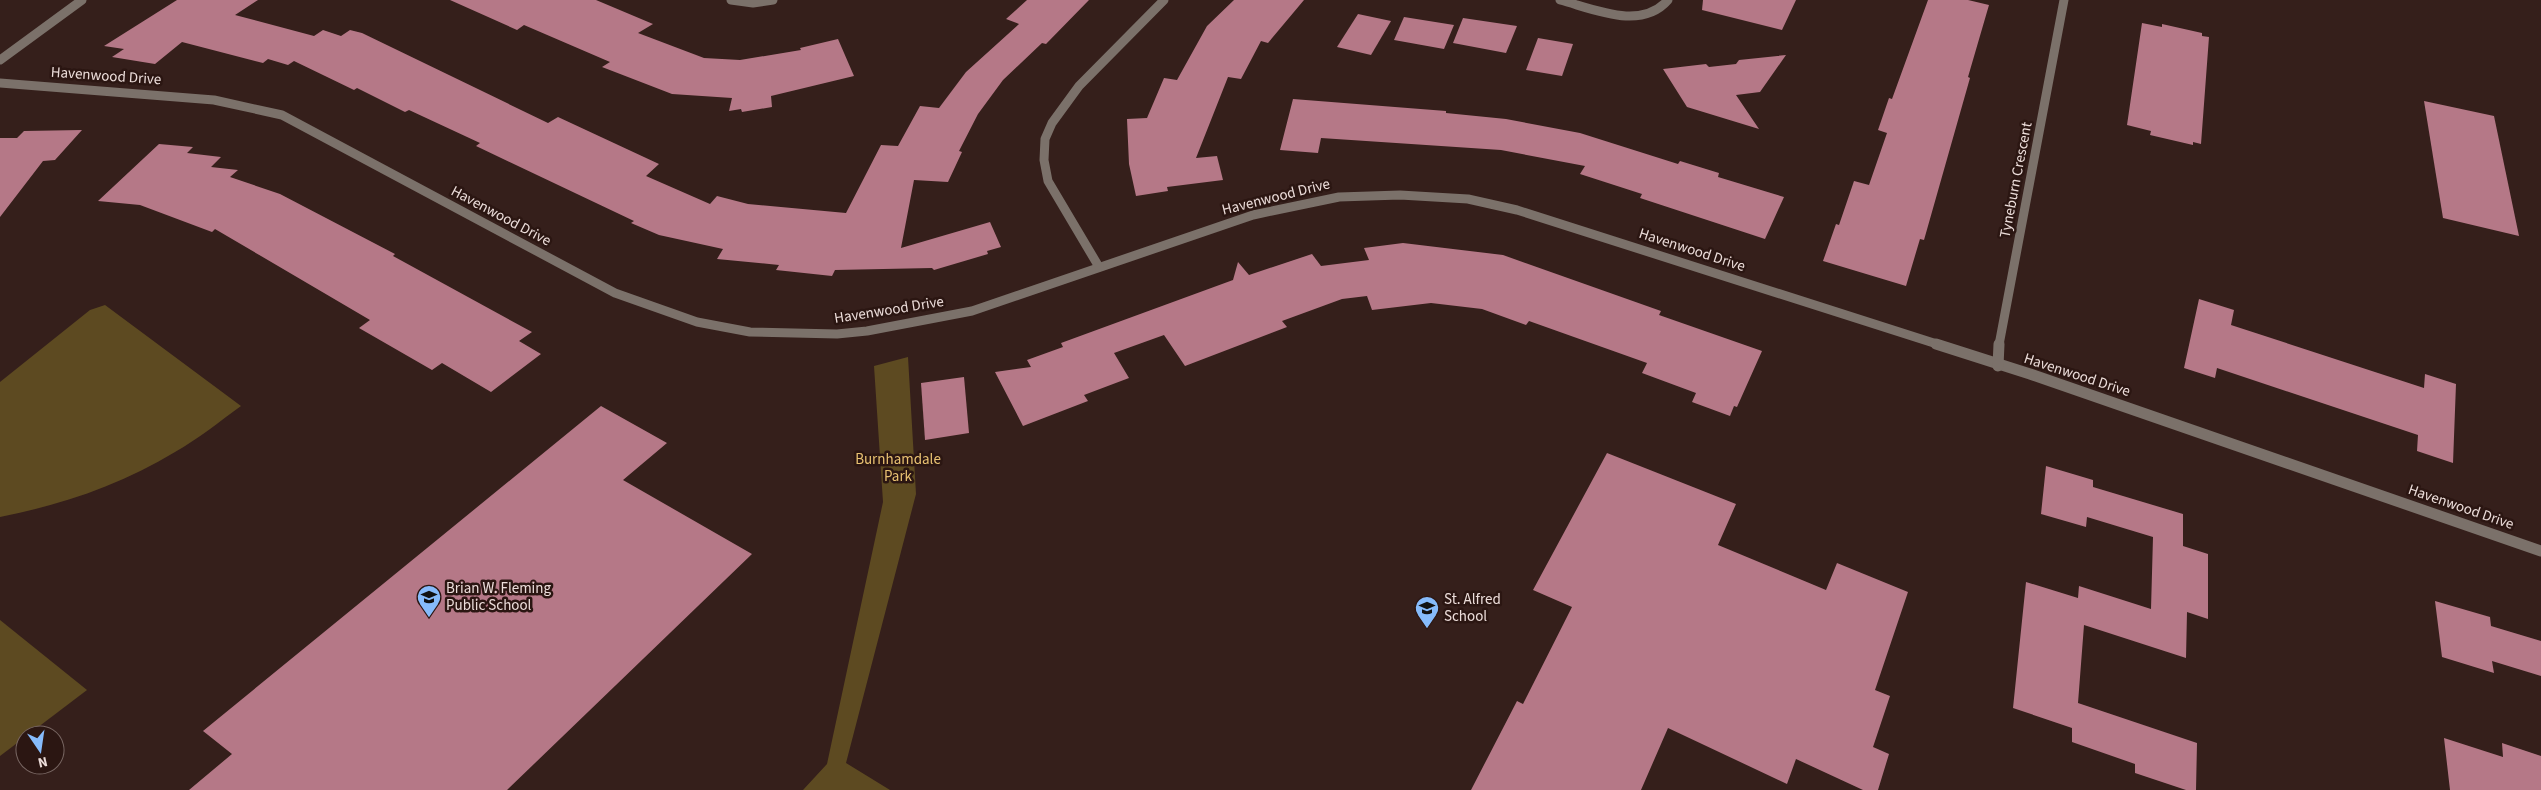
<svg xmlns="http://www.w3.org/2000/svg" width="2541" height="790" font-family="'Source Sans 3',sans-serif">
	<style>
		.green { fill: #5d4a21 }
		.building { fill: #b57887 }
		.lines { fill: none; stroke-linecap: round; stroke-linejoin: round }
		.street-far1 { stroke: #7b716a; stroke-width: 9 }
		.street { stroke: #7b716a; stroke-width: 11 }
		.labels { text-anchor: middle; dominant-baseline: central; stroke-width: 5; stroke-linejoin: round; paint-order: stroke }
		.street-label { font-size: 15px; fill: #ecddda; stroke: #2b1612 }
		.park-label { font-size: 15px; fill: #e9c272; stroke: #2b1612 }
		.poi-label { font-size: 15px; fill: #ecddda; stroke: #2b1612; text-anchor: start }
	</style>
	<rect width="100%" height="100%" fill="#351f1b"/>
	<g class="green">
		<path d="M 105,305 L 241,406 C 219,422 198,439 175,452 C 121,485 61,505 0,517 L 0,382 L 90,310 Z"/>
		<path d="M 908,357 L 916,494 L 846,763 L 890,790 L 803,790 L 827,764 L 883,502 L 874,366 Z"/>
		<path d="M 0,620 L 87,690 L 0,756 Z"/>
	</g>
	<g class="building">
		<path d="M 177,0 L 258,0 L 235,15 L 314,36 L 323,30 L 341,36 L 350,30 L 362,33 L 548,123 L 558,117 L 659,164 L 646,176 L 710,204 L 717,196 L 748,204 L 846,213 L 881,145 L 898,146 L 920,106 L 939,108 L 966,72 L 1019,24 L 1006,19 L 1027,0 L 1089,0 L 1046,44 L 1042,43 L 1003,80 L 978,114 L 959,151 L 962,152 L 948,182 L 914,180 L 901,248 L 990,222 L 1001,247 L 987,251 L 988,254 L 934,270 L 932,268 L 835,270 L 832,276 L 776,270 L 779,265 L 717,259 L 723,249 L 659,235 L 631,223 L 634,221 L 476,146 L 480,143 L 409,110 L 405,112 L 357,88 L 354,90 L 294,61 L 288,65 L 268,59 L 263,63 L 182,42 L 155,64 L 112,57 L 124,49 L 104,46 Z"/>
		<path d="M 450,0 L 596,0 L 653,24 L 638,33 L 704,58 L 740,60 L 801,50 L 800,48 L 838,39 L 854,76 L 771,96 L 772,107 L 742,112 L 741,109 L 729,111 L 732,98 L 672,94 L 602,67 L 610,62 L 524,25 L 517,30 Z"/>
		<path d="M 1234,0 L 1304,0 L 1268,43 L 1261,41 L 1241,79 L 1228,77 L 1196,158 L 1217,156 L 1223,180 L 1167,187 L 1168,191 L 1136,196 L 1129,164 L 1127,119 L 1147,118 L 1164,78 L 1177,80 L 1207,26 Z"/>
		<path d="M 1703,0 L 1796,0 L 1782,30 L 1702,10 Z"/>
		<path d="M 1928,0 L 1968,0 L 1989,5 L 1968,77 L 1970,78 L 1924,240 L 1920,239 L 1906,286 L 1823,261 L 1836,224 L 1839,225 L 1854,181 L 1869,185 L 1887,133 L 1878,130 L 1889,98 L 1892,99 Z"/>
		<path d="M 1358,14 L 1391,21 L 1371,55 L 1337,47 Z"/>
		<path d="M 1404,17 L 1454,25 L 1444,49 L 1394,40 Z"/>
		<path d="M 1463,18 L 1517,26 L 1506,53 L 1453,43 Z"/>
		<path d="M 2142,23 L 2162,27 L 2162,24 L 2202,33 L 2202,36 L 2209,37 L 2201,144 L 2193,142 L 2193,145 L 2150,135 L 2151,131 L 2127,125 Z"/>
		<path d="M 1538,38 L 1573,44 L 1562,76 L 1526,70 Z"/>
		<path d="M 1786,55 L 1760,92 L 1736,95 L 1759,129 L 1687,107 L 1663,69 L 1706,64 L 1709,67 L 1736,64 L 1739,60 Z"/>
		<path d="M 1293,99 L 1446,111 L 1446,113 L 1506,119 L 1580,133 L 1678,164 L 1680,161 L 1719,173 L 1718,177 L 1784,197 L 1765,239 L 1640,198 L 1642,194 L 1580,174 L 1585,166 L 1501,150 L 1321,138 L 1318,153 L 1280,150 Z"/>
		<path d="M 2424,101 L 2494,116 L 2519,236 L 2443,218 Z"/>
		<path d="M 82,130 L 55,160 L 43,161 L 0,217 L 0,138 L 17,138 L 24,131 Z"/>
		<path d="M 159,144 L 193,147 L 187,153 L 221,157 L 211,167 L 238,170 L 230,177 L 280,194 L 395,254 L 393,256 L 532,332 L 519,341 L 541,354 L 491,392 L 442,363 L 432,370 L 359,328 L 370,320 L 215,229 L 212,232 L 140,205 L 98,201 Z"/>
		<path d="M 1403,243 L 1503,255 L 1661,311 L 1659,315 L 1762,351 L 1737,407 L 1734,406 L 1730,416 L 1692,402 L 1696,393 L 1642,373 L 1647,363 L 1529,321 L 1526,325 L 1482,309 L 1431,303 L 1372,310 L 1367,296 L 1342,299 L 1282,321 L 1287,327 L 1185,366 L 1164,335 L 1114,353 L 1129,378 L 1084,395 L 1088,401 L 1023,426 L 995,372 L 1031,367 L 1027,360 L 1063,347 L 1061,343 L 1233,280 L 1238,262 L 1249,275 L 1312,254 L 1321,266 L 1369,260 L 1364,248 Z"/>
		<path d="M 2199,299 L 2234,310 L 2231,325 L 2424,388 L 2425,374 L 2456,384 L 2453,463 L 2417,451 L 2418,435 L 2217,368 L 2215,378 L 2184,368 Z"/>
		<path d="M 964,377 L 969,433 L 925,440 L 921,383 Z"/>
		<path d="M 601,406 L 667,443 L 623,480 L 752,554 L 507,790 L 189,790 L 232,754 L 203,731 Z"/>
		<path d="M 1607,453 L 1736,504 L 1718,545 L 1826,590 L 1837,563 L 1908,592 L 1875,690 L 1890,696 L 1873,747 L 1889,754 L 1878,790 L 1863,790 L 1796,759 L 1787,784 L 1668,728 L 1641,790 L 1471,790 L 1517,701 L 1523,704 L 1572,607 L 1533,590 Z"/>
		<path d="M 2046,466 L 2093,480 L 2093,487 L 2183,514 L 2183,546 L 2208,554 L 2208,619 L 2187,612 L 2186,658 L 2084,625 L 2078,703 L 2197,743 L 2196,790 L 2186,790 L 2135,773 L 2135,764 L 2072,742 L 2072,728 L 2013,708 L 2026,582 L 2078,598 L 2079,586 L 2151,609 L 2153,537 L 2087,517 L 2086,527 L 2041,514 Z"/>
		<path d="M 2435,601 L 2490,617 L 2491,626 L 2541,641 L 2541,676 L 2492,661 L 2494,673 L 2442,657 Z"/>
		<path d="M 2444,738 L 2503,757 L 2502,743 L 2541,756 L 2541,790 L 2450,790 Z"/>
	</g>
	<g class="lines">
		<g class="street-far1">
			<path d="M 731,0 L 753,3 L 773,0"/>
			<path d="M 1560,0 C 1594,9 1641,31 1668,0"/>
			<path d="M 0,60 L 82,0"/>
			<path d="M 0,83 L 214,100 L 282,115 L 615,293 L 697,322 L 750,332 L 837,334 L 867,331 L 972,311 L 1253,215 L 1339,197 L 1400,195 L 1468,199 L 1517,210 L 1940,345"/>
			<path d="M 1099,267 L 1048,181 L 1044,160 L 1045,139 L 1052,123 L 1079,86 L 1164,0"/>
			<path d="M 1999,345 L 2064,0"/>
		</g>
		<g class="street">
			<path d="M 1936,344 L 2030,374 L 2541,551"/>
			<path d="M 1998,366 L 1999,344"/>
		</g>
	</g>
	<defs>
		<g id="school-pin" transform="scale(1.25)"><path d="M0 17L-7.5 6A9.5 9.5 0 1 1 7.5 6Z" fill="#86bbfb" stroke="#2b1612"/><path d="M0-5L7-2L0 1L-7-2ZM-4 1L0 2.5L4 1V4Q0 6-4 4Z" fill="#111"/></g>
	</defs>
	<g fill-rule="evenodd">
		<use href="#school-pin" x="429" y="597"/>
		<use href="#school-pin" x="1427" y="608"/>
	</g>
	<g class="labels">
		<g class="street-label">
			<text transform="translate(106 76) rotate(4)">Havenwood Drive</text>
			<text transform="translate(2016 180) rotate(-79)">Tyneburn Crescent</text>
			<text transform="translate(1276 197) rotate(-14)">Havenwood Drive</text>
			<text transform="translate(501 216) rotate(28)">Havenwood Drive</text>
			<text transform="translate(1692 250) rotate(18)">Havenwood Drive</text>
			<text transform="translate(889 310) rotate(-9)">Havenwood Drive</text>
			<text transform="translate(2077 375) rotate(18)">Havenwood Drive</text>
			<text transform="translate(2461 507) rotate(19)">Havenwood Drive</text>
		</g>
		<g class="park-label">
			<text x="898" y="459">Burnhamdale<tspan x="898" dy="17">Park</tspan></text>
		</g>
		<g class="poi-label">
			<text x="446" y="588">Brian W. Fleming<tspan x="446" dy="17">Public School</tspan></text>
			<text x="1444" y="599">St. Alfred<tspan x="1444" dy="17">School</tspan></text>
		</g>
	</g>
	<g transform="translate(40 750) rotate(167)"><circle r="24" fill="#2b1612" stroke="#786662"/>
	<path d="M0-4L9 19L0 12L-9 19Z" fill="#86bbfb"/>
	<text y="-8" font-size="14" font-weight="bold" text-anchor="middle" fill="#ecddda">N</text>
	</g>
</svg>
